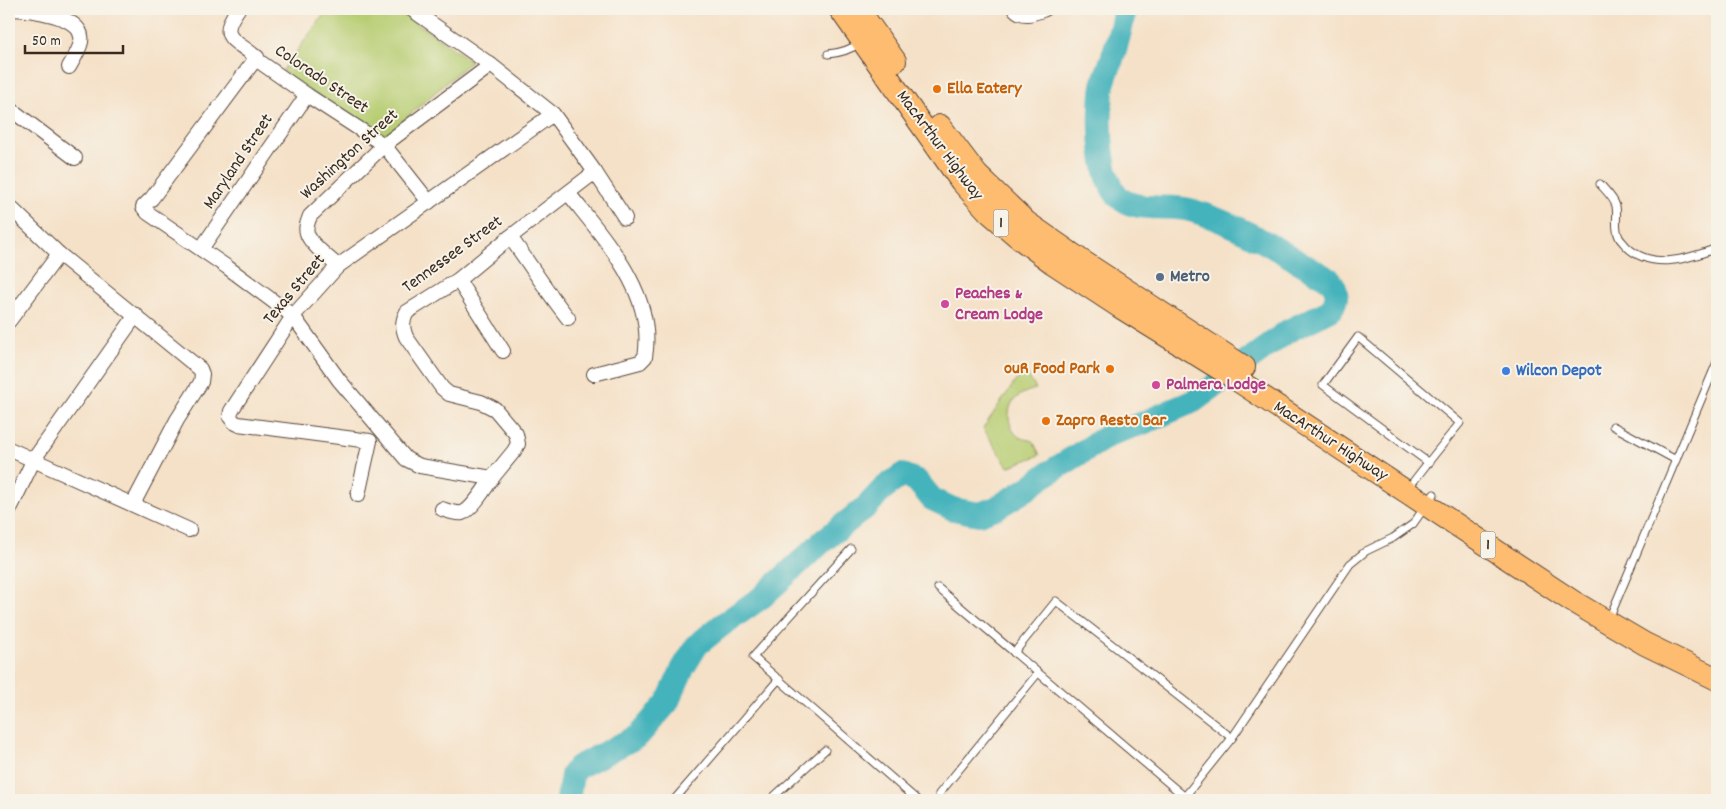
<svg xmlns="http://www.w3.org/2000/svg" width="1726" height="809" font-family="Dekko,sans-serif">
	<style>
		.green { fill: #b7cd72; stroke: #797c48 }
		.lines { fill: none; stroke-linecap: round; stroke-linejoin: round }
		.river { stroke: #44b3bc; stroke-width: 24 }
		.service-casing { stroke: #574538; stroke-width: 9 }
		.minor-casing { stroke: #574538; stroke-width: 16 }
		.trunk-casing { stroke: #574538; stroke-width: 24 }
		.service { stroke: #fff; stroke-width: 7 }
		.minor { stroke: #fff; stroke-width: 14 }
		.trunk { stroke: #febc70; stroke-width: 22 }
		.food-dot { fill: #e8710a; stroke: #f7f3e8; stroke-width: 2 }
		.service-dot { fill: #5c6f8a; stroke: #f7f3e8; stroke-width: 2 }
		.hotel-dot { fill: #d1479c; stroke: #f7f3e8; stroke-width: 2 }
		.shop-dot { fill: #3f7fe0; stroke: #f7f3e8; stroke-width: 2 }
		.labels { text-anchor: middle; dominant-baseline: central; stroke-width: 4; stroke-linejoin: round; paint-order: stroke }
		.shield { fill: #f7f3e8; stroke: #73665b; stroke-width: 1 }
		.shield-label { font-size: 16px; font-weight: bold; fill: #3b2a1e }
		.street-label { font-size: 18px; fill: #3b2a1e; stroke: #f7f3e8 }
		.food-label { font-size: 18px; font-weight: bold; fill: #c56008; stroke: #f7f3e8; text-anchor: start }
		.service-label { font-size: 18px; font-weight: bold; fill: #4e5e75; stroke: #f7f3e8; text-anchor: start }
		.hotel-label { font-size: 18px; font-weight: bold; fill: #b23c85; stroke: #f7f3e8; text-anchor: start }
		.shop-label { font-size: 18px; font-weight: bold; fill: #366cbe; stroke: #f7f3e8; text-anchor: start }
	</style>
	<rect width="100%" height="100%" fill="#f7f3e8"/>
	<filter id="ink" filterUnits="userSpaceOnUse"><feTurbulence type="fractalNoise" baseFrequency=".02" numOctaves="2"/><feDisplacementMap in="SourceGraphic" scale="10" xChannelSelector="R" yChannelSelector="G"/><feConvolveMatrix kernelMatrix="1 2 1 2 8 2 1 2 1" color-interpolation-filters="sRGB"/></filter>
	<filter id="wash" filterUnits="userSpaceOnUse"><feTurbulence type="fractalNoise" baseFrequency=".0096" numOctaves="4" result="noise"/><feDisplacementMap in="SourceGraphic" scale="20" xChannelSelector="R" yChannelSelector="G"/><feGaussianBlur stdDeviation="1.12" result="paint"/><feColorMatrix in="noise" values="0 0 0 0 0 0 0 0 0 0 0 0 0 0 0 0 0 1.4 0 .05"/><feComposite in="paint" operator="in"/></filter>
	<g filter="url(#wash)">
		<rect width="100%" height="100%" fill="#f5e1c8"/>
		<g class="green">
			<path d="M 328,9 L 397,9 L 471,61 L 381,140 L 282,71 Z"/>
			<path d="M 1024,369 L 1036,389 C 1027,391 1017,395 1012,403 C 1006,414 1009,432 1021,438 C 1024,439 1029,440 1033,441 L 1040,455 L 1008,467 L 983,428 Z"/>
		</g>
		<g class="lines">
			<path class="river" d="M 568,800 L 572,775 L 578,767 L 638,736 L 667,703 L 683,668 L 697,645 L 722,625 L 762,597 L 824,540 L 866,507 L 884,488 L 902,475 L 917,481 L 932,499 L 953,509 L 979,514 L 996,508 L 1027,489 L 1047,474 L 1111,434 L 1143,423 L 1194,401 L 1288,331 L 1331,310 C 1338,298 1339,290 1329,279 C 1284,254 1240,224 1190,210 C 1170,205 1146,211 1126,202 C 1097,190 1099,111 1103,85 C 1105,76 1110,66 1113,56 C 1118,40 1122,25 1125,9"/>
		</g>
	</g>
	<g filter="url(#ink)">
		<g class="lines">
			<g class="service-casing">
				<g id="service">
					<path d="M 828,54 C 840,53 850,50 860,43"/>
					<path d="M 1600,184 C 1605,190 1614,198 1616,206 C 1618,216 1614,227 1619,237 C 1620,240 1624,243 1626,246 C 1651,271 1688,259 1717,248"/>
					<path d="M 1613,426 L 1676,460"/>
					<path d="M 1407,490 C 1424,467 1442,445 1460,423 L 1358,337 L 1323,385 L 1429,463"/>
					<path d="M 851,549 L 753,657 L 917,800"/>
					<path d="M 938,588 L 1185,797"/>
					<path d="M 1609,619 L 1717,362"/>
					<path d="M 1014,653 L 1056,601 L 1232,738"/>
					<path d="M 939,794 L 1038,673"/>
					<path d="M 674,800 L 779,679"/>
					<path d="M 770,800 L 825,750"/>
					<path d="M 1182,800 L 1232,738 L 1350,564 L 1366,551 L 1393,538 L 1413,524 L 1434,494"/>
				</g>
			</g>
			<g class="minor-casing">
				<g id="minor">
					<path d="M 9,9 C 27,9 86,15 81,42 C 79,51 73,60 69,67"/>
					<path d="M 238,9 C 213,43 243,40 260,62 L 307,95 L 384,145 L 429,202"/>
					<path d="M 1015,9 C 1024,18 1034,13 1045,9"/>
					<path d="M 257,57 L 152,198 L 143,207 L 148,213 L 227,267 L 293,316 L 339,380 L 406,459 L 420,466 L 492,478 L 514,451 L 518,444 L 516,434 L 495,409 L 481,402 L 449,394 L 442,388 L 406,337 C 402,327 402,321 407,312 L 458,280 L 510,237 L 595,172 L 553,114 L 491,65 L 411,9"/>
					<path d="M 9,108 L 75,158"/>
					<path d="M 595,172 L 625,218"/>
					<path d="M 569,194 C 605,240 656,294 645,357 L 640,362 L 594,374"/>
					<path d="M 9,206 L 59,254 L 200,369 L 202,374 L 201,382 L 177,420 L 133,504"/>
					<path d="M 510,237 C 530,264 547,292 568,318"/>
					<path d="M 201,249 L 307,95"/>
					<path d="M 338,266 C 330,259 309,243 307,233 C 305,227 308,222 310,216 L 384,145 L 491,65"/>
					<path d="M 458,280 L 503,351"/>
					<path d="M 9,321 L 59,254"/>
					<path d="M 9,449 L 189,530"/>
					<path d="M 358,495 L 370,441 L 238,424 L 234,422 L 230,417 L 231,411 L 293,316 L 338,266 L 553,114"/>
					<path d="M 442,509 C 448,511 456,514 462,513 C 472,510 486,487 492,478"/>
					<path d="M 9,511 L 34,459 L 136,315"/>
				</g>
			</g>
			<g class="trunk-casing">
				<g id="trunk">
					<path d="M 840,9 L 961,181 L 990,213 L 1018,237 L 1053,263 L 1120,307 L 1225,372 L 1572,601 L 1645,644 L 1717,679"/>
					<path d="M 858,9 L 895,61"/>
					<path d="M 940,126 L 977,175 L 1026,222 L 1082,261 L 1244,367"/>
				</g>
			</g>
			<use href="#service" class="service"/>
			<use href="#minor" class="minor"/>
			<use href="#trunk" class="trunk"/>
		</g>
	</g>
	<g class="food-dot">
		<circle cx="937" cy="89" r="5"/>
		<circle cx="1110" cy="369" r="5"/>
		<circle cx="1046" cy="421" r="5"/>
	</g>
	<circle class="service-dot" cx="1160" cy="277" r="5"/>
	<g class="hotel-dot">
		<circle cx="945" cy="304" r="5"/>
		<circle cx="1156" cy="385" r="5"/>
	</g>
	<circle class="shop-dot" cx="1506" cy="371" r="5"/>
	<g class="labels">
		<g class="shield">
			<rect x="993.5" y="209.5" width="15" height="27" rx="4"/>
			<rect x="1480.5" y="531.5" width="15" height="27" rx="4"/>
		</g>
		<g class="shield-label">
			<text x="1001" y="223">1</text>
			<text x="1488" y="545">1</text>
		</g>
		<g class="street-label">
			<text transform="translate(321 80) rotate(34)">Colorado Street</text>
			<text transform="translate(939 146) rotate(53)">MacArthur Highway</text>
			<text transform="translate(350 155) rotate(-42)">Washington Street</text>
			<text transform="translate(239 162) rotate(-56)">Maryland Street</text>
			<text transform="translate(453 255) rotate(-36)">Tennessee Street</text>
			<text transform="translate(295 290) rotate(-50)">Texas Street</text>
			<text transform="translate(1330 442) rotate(33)">MacArthur Highway</text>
		</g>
		<g class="food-label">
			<text x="947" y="89">Ella Eatery</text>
			<text x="1100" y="369" text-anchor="end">ouR Food Park</text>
			<text x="1056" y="421">Zapro Resto Bar</text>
		</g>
		<g class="service-label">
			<text x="1170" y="277">Metro</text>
		</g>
		<g class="hotel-label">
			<text x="955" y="294">Peaches &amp;<tspan x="955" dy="21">Cream Lodge</tspan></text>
			<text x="1166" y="385">Palmera Lodge</text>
		</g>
		<g class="shop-label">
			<text x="1516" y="371">Wilcon Depot</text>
		</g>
	</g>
	<rect width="1726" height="809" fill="none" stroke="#f7f3e8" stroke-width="30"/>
	<path d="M25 45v8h98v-8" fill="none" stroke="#3b2a1e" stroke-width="2.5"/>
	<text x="32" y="45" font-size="15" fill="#3b2a1e" stroke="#f7f3e8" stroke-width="4" paint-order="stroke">50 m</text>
</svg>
